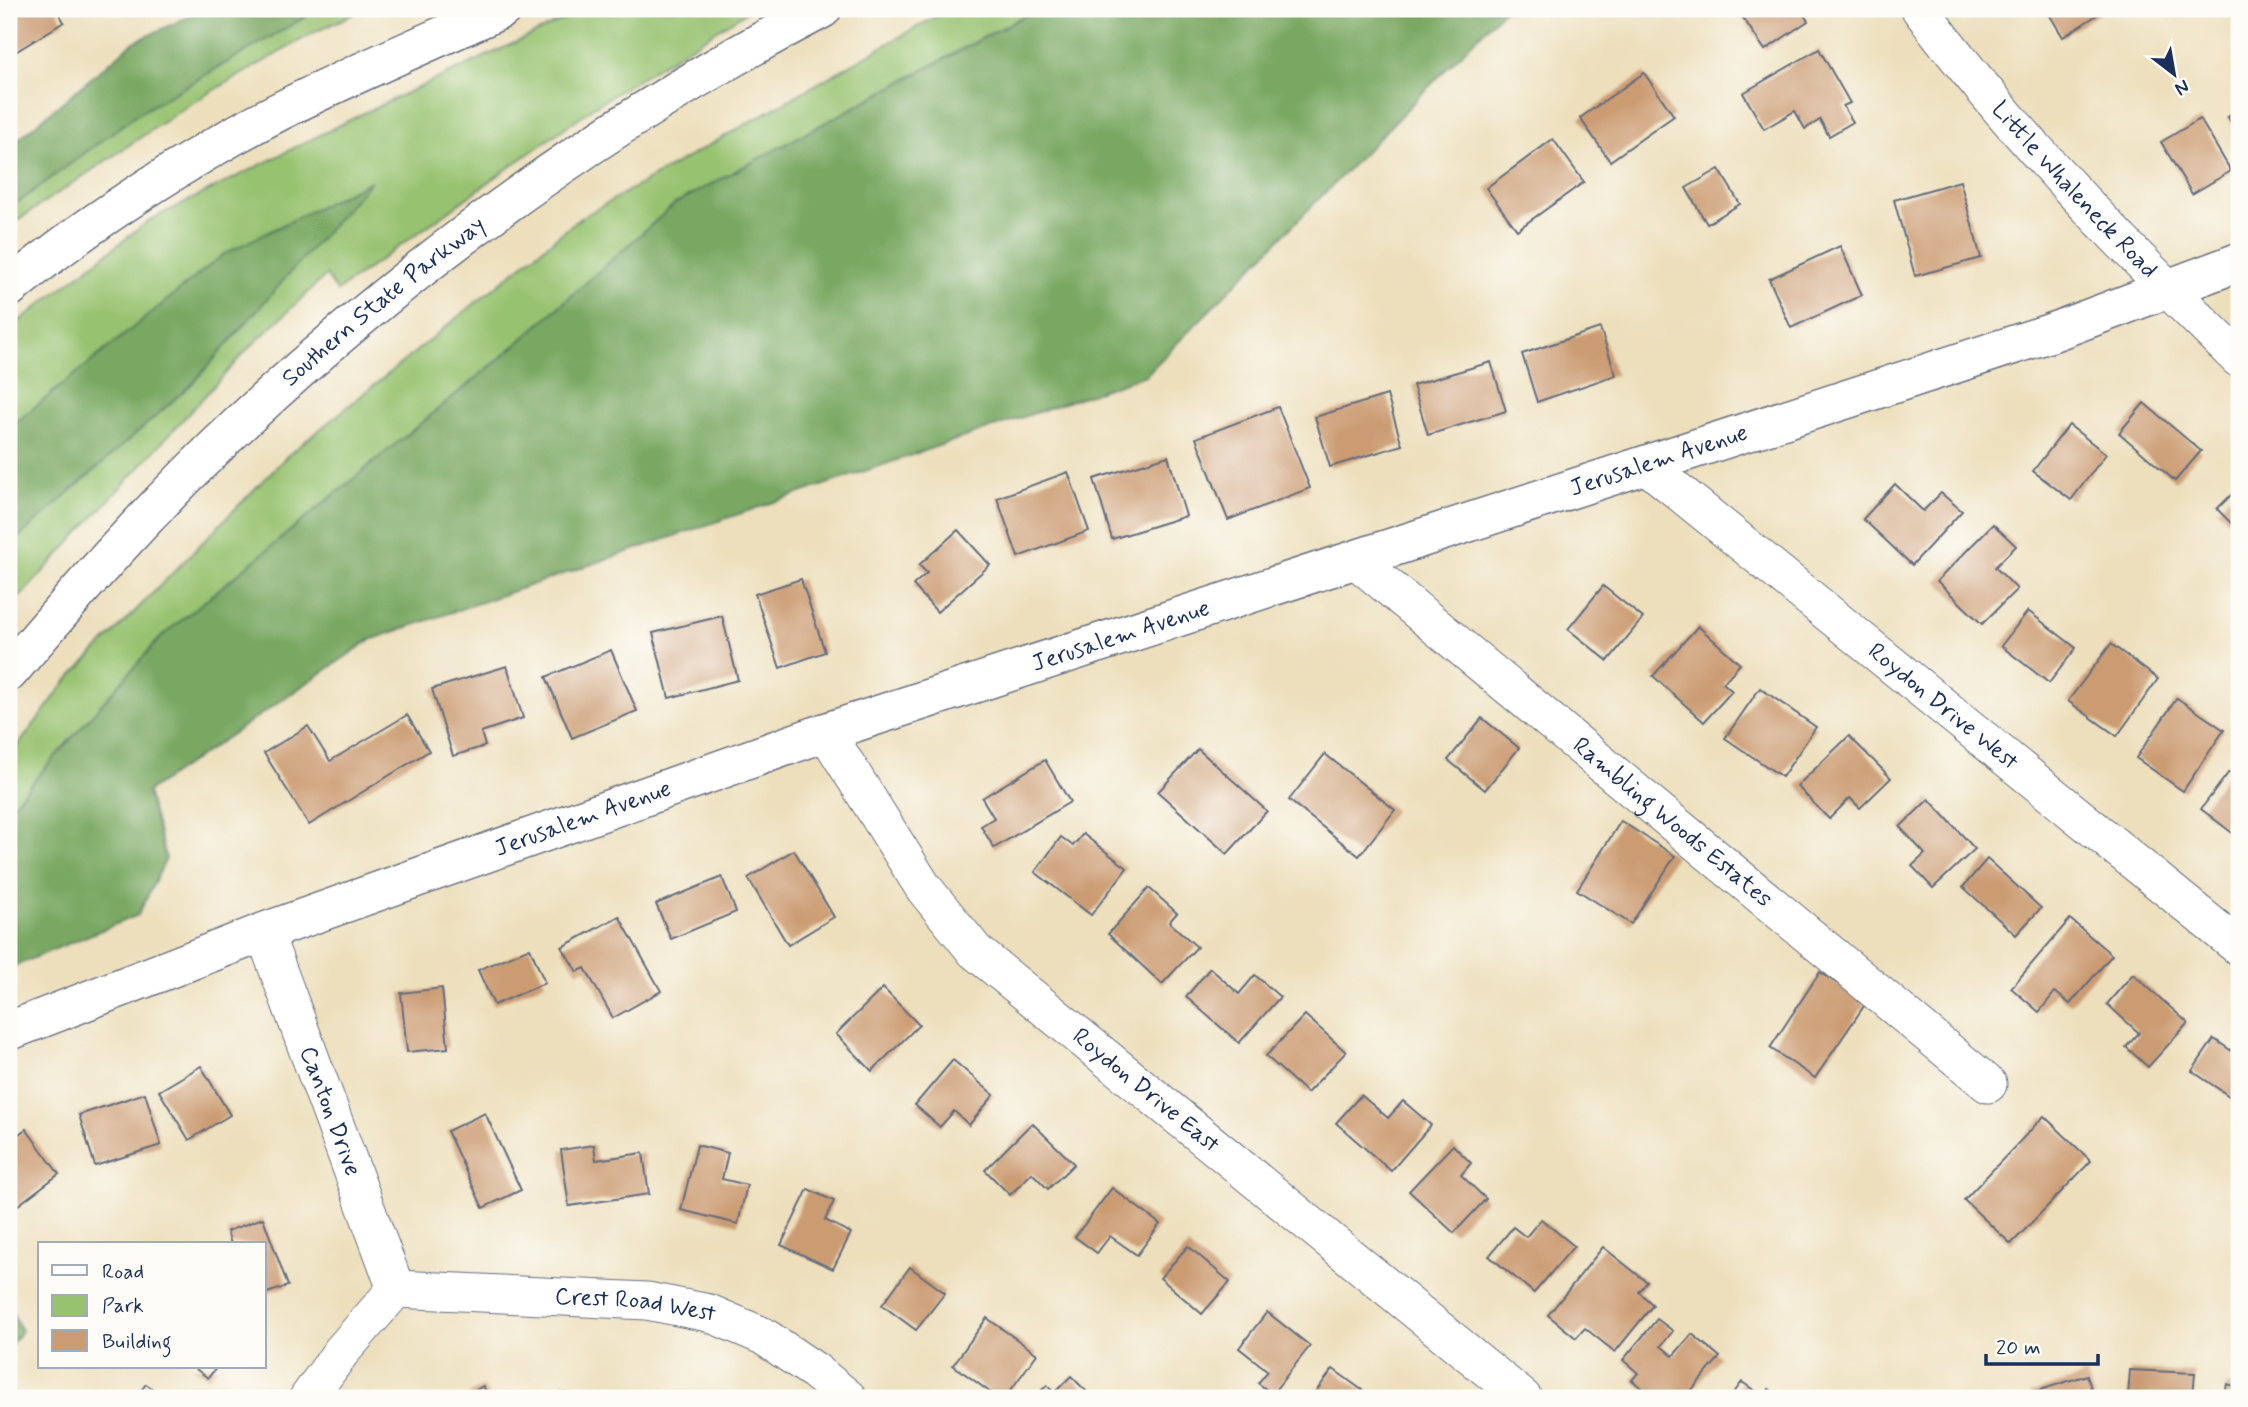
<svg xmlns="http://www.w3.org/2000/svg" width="2248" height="1407" font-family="Mynerve,sans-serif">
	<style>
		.green { fill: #97c26f; stroke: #597866; stroke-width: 2 }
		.forest { fill: #79a862; stroke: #4a6c60; stroke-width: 2 }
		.building { fill: #cb9b72 }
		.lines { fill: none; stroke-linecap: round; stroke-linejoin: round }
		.minor-casing { stroke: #646d7f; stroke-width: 39 }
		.major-casing { stroke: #646d7f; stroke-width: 41 }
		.highway-casing { stroke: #646d7f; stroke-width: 41 }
		.minor { stroke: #fff; stroke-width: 37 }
		.major { stroke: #fff; stroke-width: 38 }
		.highway { stroke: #fff; stroke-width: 38 }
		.labels { text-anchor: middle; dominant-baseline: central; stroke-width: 5; stroke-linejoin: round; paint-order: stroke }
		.street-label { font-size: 24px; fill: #1b2f5e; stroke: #fdfcf7 }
	</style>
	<rect width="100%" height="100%" fill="#fdfcf7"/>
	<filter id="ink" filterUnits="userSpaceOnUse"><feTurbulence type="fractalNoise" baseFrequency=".0143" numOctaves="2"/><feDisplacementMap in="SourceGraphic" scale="14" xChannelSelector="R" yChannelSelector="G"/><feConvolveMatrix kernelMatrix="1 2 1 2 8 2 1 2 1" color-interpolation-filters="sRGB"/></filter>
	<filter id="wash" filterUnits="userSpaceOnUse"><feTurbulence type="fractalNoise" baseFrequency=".00686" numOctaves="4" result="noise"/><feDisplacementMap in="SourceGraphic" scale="28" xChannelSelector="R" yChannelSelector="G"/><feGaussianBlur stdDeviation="1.57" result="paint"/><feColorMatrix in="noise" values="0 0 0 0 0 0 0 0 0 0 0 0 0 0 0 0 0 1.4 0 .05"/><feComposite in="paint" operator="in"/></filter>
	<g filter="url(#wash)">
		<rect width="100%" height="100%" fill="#eddfbc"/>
		<g class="green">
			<path d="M 319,9 L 364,9 L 315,32 L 190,104 L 9,226 L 9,209 L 136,115 Z"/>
			<path d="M 587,9 L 751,9 L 595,106 L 337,291 L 326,275 L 245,352 L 9,609 L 9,329 L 150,220 L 362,114 Z"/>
			<path d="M 949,9 L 1037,9 L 676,203 L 509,351 L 161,637 L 9,809 L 9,758 L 65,683 L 287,456 L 579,219 Z"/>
		</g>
		<g class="forest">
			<path d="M 205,9 L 319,9 L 136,115 L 9,209 L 9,147 L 134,42 Z"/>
			<path d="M 1037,9 L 1505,9 L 1146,375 L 370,640 L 147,792 L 166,859 L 138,915 L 9,968 L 9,809 L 161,637 L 509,351 L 676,203 Z"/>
			<path d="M 371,181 L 193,383 L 9,546 L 9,428 L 224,254 Z"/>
			<path d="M 9,1305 L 21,1331 L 9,1348 Z"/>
		</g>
		<g id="blocks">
			<g class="building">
				<path d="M 9,9 L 56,9 L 64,22 L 9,56 Z"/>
				<path d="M 1737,9 L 1800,9 L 1808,21 L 1765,50 Z"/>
				<path d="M 2046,9 L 2098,9 L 2100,13 L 2063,37 Z"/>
				<path d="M 1819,49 L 1850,103 L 1843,106 L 1853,122 L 1829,136 L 1820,120 L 1805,129 L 1795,111 L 1764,129 L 1743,93 Z"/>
				<path d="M 1644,73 L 1674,116 L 1610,161 L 1580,118 Z"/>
				<path d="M 2239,110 L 2239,135 L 2228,117 Z"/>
				<path d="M 2200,119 L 2231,171 L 2192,194 L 2161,142 Z"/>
				<path d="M 1553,139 L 1584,182 L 1517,230 L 1486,188 Z"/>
				<path d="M 1719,169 L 1740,204 L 1707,224 L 1686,188 Z"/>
				<path d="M 1960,181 L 1981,258 L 1915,276 L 1894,200 Z"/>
				<path d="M 1840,246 L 1862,295 L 1791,328 L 1769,279 Z"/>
				<path d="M 1600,328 L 1616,375 L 1537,402 L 1522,354 Z"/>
				<path d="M 1491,362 L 1506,411 L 1428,435 L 1413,385 Z"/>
				<path d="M 1387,395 L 1402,445 L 1330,467 L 1315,417 Z"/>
				<path d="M 2144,403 L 2201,451 L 2175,481 L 2119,433 Z"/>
				<path d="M 1278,407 L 1310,488 L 1228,520 L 1196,438 Z"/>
				<path d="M 2069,425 L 2106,454 L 2071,500 L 2033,471 Z"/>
				<path d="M 1168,456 L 1186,516 L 1112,539 L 1094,479 Z"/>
				<path d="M 1068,472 L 1089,531 L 1018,557 L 997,498 Z"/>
				<path d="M 1895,484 L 1923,511 L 1941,493 L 1962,511 L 1912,565 L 1863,519 Z"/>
				<path d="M 2239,487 L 2239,531 L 2217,509 Z"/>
				<path d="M 1993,524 L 2016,546 L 1995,567 L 2017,589 L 1982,624 L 1937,581 Z"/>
				<path d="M 958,530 L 990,565 L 937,612 L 913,585 L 927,573 L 919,565 Z"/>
				<path d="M 801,579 L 825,652 L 780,668 L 755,594 Z"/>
				<path d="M 1603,586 L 1643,618 L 1608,661 L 1568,629 Z"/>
				<path d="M 2028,611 L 2076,648 L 2049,683 L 2001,646 Z"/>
				<path d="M 722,616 L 738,680 L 669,698 L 653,633 Z"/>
				<path d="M 1698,626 L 1740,664 L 1723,683 L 1732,691 L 1704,722 L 1653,676 Z"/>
				<path d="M 2111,644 L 2158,679 L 2117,736 L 2068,701 Z"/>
				<path d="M 611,650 L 637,711 L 572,738 L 546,677 Z"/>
				<path d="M 507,666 L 523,718 L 481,732 L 485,746 L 453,756 L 432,689 Z"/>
				<path d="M 1760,688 L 1816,727 L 1782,777 L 1725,738 Z"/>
				<path d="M 2177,698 L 2224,730 L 2183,791 L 2136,758 Z"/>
				<path d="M 407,715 L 429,751 L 309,825 L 264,753 L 308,726 L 330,761 Z"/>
				<path d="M 1482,718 L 1519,748 L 1485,790 L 1448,760 Z"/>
				<path d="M 1849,736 L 1891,778 L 1860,808 L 1850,798 L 1829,819 L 1797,786 Z"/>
				<path d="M 1198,749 L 1267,811 L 1227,854 L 1158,792 Z"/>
				<path d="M 1325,754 L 1395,810 L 1359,856 L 1289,800 Z"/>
				<path d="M 1045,760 L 1070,802 L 994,848 L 981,826 L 994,818 L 982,798 Z"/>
				<path d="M 2229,772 L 2239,780 L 2239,838 L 2201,809 Z"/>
				<path d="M 1929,799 L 1975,849 L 1933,888 L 1912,866 L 1925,854 L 1900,827 Z"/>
				<path d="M 1621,821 L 1675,856 L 1631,924 L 1577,890 Z"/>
				<path d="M 1083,834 L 1127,868 L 1091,915 L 1035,872 L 1061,837 L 1073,846 Z"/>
				<path d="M 794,850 L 834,917 L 788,945 L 748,878 Z"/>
				<path d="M 1987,859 L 2041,908 L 2016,935 L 1963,887 Z"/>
				<path d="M 722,877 L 736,912 L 671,939 L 656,904 Z"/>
				<path d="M 1149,888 L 1177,913 L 1169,922 L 1197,947 L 1162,984 L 1108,934 Z"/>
				<path d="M 619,916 L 661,991 L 613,1018 L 585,968 L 577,972 L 562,947 Z"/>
				<path d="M 2070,919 L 2112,955 L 2070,1004 L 2055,992 L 2039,1012 L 2011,988 Z"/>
				<path d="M 530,948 L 545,983 L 494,1005 L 478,970 Z"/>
				<path d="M 1210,968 L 1239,994 L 1255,975 L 1280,997 L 1239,1043 L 1186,997 Z"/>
				<path d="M 1820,972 L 1866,1003 L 1815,1078 L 1770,1048 Z"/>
				<path d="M 2133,974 L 2188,1023 L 2148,1067 L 2126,1047 L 2139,1033 L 2107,1004 Z"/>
				<path d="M 442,988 L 448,1048 L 407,1052 L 401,993 Z"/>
				<path d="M 883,988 L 919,1025 L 872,1071 L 836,1034 Z"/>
				<path d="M 1305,1015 L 1346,1052 L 1307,1093 L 1266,1056 Z"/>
				<path d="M 2214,1039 L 2239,1056 L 2239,1094 L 2235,1100 L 2192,1071 Z"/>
				<path d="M 953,1060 L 994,1095 L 969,1125 L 954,1111 L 940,1127 L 915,1105 Z"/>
				<path d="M 201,1066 L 230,1115 L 189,1140 L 159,1091 Z"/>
				<path d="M 145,1093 L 161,1145 L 95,1166 L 79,1115 Z"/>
				<path d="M 1361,1095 L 1388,1118 L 1403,1101 L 1431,1125 L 1391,1171 L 1336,1123 Z"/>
				<path d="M 485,1113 L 521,1190 L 483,1208 L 447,1131 Z"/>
				<path d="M 2044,1116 L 2091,1161 L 2011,1244 L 1964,1200 Z"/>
				<path d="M 1032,1123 L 1074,1164 L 1048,1189 L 1032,1173 L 1010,1195 L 985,1170 Z"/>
				<path d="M 26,1129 L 59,1174 L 9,1212 L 9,1141 Z"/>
				<path d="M 594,1145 L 596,1160 L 643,1153 L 649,1194 L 569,1206 L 561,1150 Z"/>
				<path d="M 697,1145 L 728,1153 L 722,1179 L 747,1185 L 738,1224 L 681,1210 Z"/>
				<path d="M 1453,1145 L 1471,1163 L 1461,1175 L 1486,1199 L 1454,1233 L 1409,1191 Z"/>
				<path d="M 1112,1188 L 1160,1224 L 1137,1255 L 1110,1236 L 1097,1253 L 1075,1237 Z"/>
				<path d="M 808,1189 L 834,1201 L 825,1220 L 851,1233 L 833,1269 L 781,1245 Z"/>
				<path d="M 263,1218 L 288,1286 L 264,1294 L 264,1244 L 231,1244 L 227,1231 Z"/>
				<path d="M 1541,1219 L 1574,1246 L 1534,1293 L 1489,1256 L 1513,1227 L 1526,1237 Z"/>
				<path d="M 1188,1246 L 1230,1282 L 1202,1314 L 1160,1278 Z"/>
				<path d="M 1603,1247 L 1647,1282 L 1639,1292 L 1653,1305 L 1615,1352 L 1585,1328 L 1576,1338 L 1548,1315 Z"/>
				<path d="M 910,1267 L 945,1293 L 916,1330 L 882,1305 Z"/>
				<path d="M 1267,1312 L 1310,1346 L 1272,1394 L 1258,1383 L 1268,1371 L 1239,1348 Z"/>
				<path d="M 987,1318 L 1037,1354 L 1005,1398 L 998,1398 L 953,1365 Z"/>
				<path d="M 1657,1319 L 1673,1331 L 1661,1346 L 1673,1356 L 1692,1334 L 1720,1357 L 1685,1398 L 1654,1398 L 1632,1380 L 1638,1373 L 1623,1360 Z"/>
				<path d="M 193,1367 L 217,1367 L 208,1378 Z"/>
				<path d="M 1333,1369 L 1373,1398 L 1311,1398 Z"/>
				<path d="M 2130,1370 L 2195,1373 L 2193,1398 L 2128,1398 Z"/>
				<path d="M 2087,1375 L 2094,1398 L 2032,1398 L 2031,1393 Z"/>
				<path d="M 1071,1376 L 1093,1398 L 1034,1398 L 1047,1385 L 1054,1393 Z"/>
				<path d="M 1742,1382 L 1764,1397 L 1769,1389 L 1782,1398 L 1730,1398 Z"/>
				<path d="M 146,1384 L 166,1398 L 135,1398 Z"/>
				<path d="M 2227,1384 L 2239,1387 L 2239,1398 L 2224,1398 Z"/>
				<path d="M 483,1386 L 490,1398 L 463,1398 Z"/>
				<path d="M 560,1392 L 595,1397 L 595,1398 L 559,1398 Z"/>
			</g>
		</g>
	</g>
	<g filter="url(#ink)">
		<use href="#blocks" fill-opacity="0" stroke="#646d7f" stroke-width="2"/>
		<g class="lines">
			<g class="minor-casing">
				<g id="minor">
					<path id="s1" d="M 1920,9 C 2015,136 2126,249 2239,359"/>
					<path id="s2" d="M 1646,465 L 2239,947"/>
					<path id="s3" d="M 1356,560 L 1988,1084"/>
					<path id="s4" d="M 826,732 L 923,887 L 975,951 L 1523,1398"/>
					<path id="s5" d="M 264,932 L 396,1289"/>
					<path id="s6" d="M 396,1289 L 647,1301 L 709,1313 L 763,1336 L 815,1371 L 848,1398"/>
					<path d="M 308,1398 L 341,1352 L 396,1289"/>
				</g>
			</g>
			<g class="major-casing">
				<g id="major">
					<path id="s7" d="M 9,1031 L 264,932 L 826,732 L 2050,333 L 2239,262"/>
				</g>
			</g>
			<g class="highway-casing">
				<g id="highway">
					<path d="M 9,288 C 74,234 159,178 233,136 C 319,88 412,50 502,9"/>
					<path id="s8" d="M 9,672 C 83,585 160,498 244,420 C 417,259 612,118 822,9"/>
				</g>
			</g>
			<use href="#minor" class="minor"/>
			<use href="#major" class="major"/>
			<use href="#highway" class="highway"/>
		</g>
	</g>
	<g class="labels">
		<g class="street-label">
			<text stroke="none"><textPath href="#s1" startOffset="238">Little Whaleneck Road</textPath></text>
			<text stroke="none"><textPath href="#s8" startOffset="528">Southern State Parkway</textPath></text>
			<text stroke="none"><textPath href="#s7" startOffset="1746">Jerusalem Avenue</textPath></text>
			<text stroke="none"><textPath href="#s7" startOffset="1180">Jerusalem Avenue</textPath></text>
			<text stroke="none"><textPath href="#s2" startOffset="383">Roydon Drive West</textPath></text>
			<text stroke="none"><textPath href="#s7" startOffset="612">Jerusalem Avenue</textPath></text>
			<text stroke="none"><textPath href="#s3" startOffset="411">Rambling Woods Estates</textPath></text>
			<text stroke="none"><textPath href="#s4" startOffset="486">Roydon Drive East</textPath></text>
			<text stroke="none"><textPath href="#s5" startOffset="191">Canton Drive</textPath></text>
			<text stroke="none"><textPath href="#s6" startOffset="240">Crest Road West</textPath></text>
		</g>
	</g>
	<rect width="2248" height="1407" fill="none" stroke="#fdfcf7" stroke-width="35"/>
	<rect x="38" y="1242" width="228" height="126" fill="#fdfcf7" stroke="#a3aaba" stroke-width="2"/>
	<rect x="52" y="1265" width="35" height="10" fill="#ffffff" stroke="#a3aaba" stroke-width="2"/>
	<text x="102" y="1278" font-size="21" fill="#1b2f5e">Road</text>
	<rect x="52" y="1295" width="35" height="21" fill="#97c26f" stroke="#a3aaba" stroke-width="2"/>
	<text x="102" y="1312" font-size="21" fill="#1b2f5e">Park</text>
	<rect x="52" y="1330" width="35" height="21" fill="#cb9b72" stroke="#a3aaba" stroke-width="2"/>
	<text x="102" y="1348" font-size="21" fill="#1b2f5e">Building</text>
	<g transform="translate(2174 74) rotate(149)" stroke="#fdfcf7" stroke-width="5" paint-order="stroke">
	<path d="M0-5L12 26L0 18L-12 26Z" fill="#1b2f5e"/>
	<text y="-10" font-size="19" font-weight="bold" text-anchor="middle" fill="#1b2f5e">N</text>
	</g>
	<path d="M1986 1354v10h112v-10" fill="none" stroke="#1b2f5e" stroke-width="3.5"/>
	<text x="1996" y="1354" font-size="21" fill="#1b2f5e" stroke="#fdfcf7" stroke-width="5" paint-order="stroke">20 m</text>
</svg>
